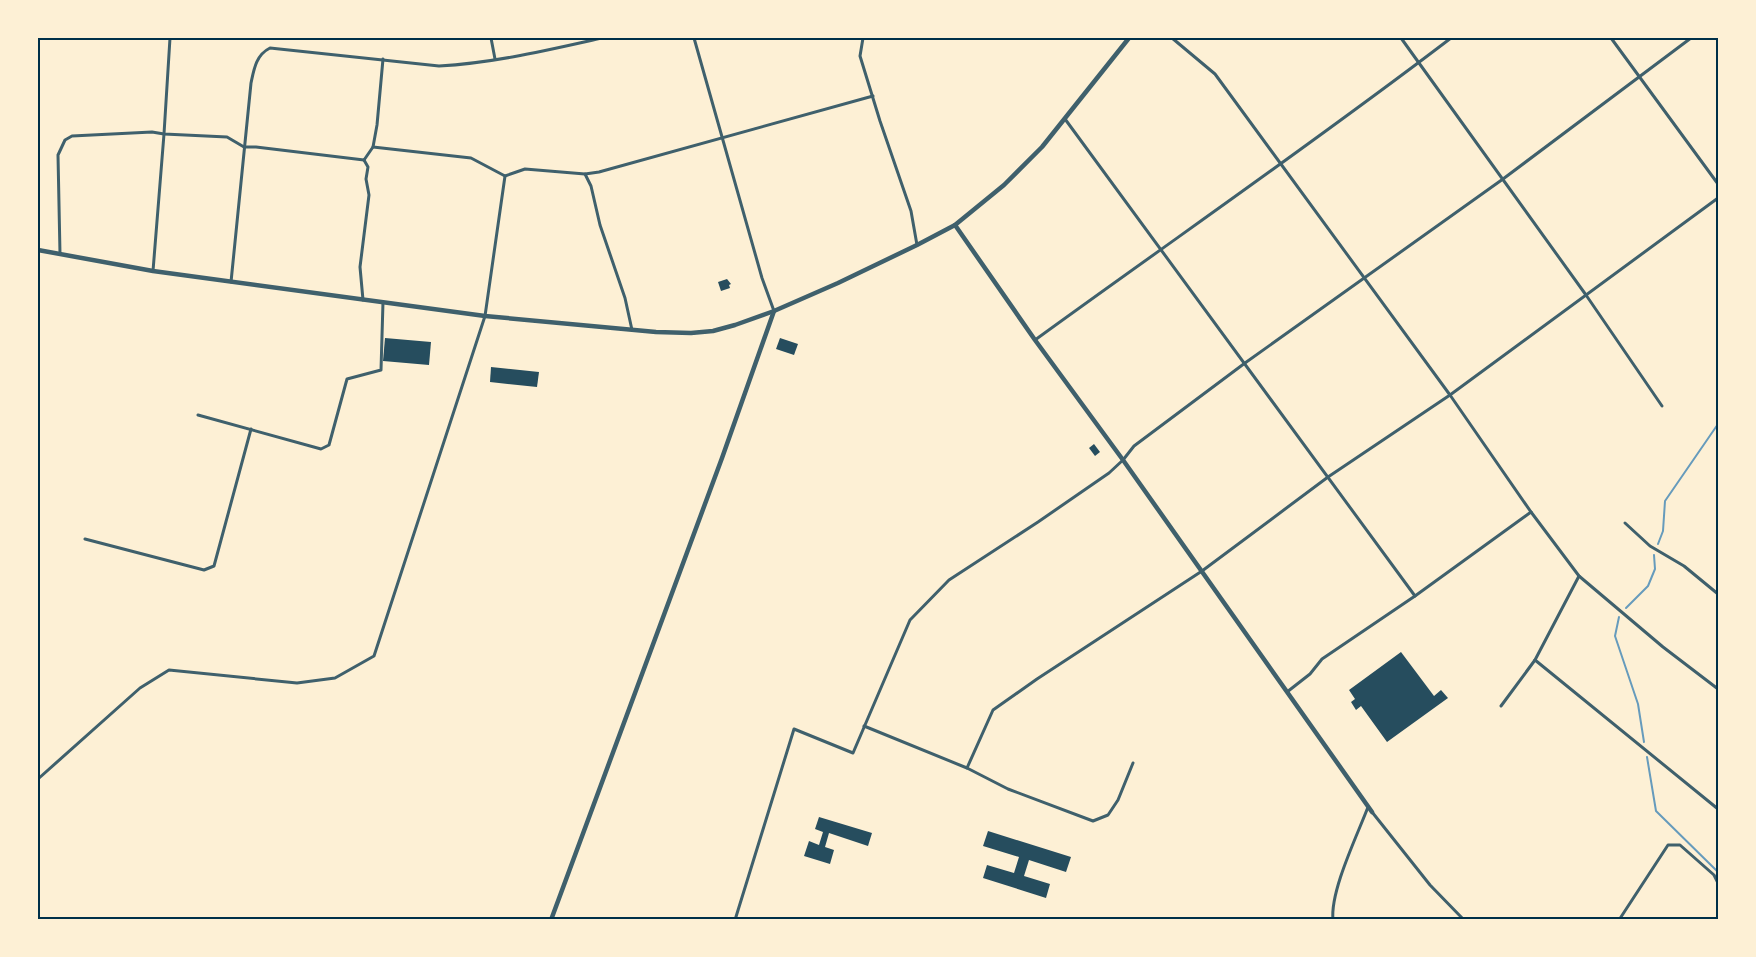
<svg xmlns="http://www.w3.org/2000/svg" width="1756" height="957" font-family="Roboto,sans-serif">
	<style>
		.lines { fill: none; stroke-linecap: round; stroke-linejoin: round }
		.stream { stroke: #669bbc; stroke-width: 2 }
		.building { fill: #264d5e }
		.minor { stroke: #3f606c; stroke-width: 3 }
		.tertiary { stroke: #3f606c; stroke-width: 4.5 }
		.neatline { fill: none; stroke: #003049; stroke-width: 2 }
	</style>
	<rect width="100%" height="100%" fill="#fdf0d5"/>
	<g class="lines">
		<g class="stream">
			<path d="M 1658,544 L 1663,531 L 1665,501 L 1718,424"/>
			<path d="M 1626,608 L 1648,586 L 1655,569 L 1654,555"/>
			<path d="M 1619,617 L 1615,636 L 1638,704 L 1644,742"/>
			<path d="M 1647,757 L 1656,811 L 1718,872"/>
		</g>
	</g>
	<g class="building">
		<path d="M 727,279 L 731,284 L 729,285 L 730,288 L 721,291 L 718,282 Z"/>
		<path d="M 385,338 L 431,342 L 429,365 L 383,361 Z"/>
		<path d="M 780,338 L 798,344 L 794,355 L 776,349 Z"/>
		<path d="M 491,367 L 539,372 L 537,387 L 490,382 Z"/>
		<path d="M 1094,444 L 1100,452 L 1095,456 L 1089,448 Z"/>
		<path d="M 1401,652 L 1434,696 L 1441,690 L 1448,698 L 1387,742 L 1361,706 L 1356,710 L 1351,702 L 1355,699 L 1349,690 Z"/>
		<path d="M 819,817 L 872,833 L 868,846 L 829,833 L 825,847 L 834,850 L 830,864 L 804,856 L 809,841 L 819,845 L 823,832 L 815,829 Z"/>
		<path d="M 988,831 L 1071,857 L 1066,872 L 1029,860 L 1024,876 L 1050,884 L 1046,898 L 983,878 L 987,865 L 1014,873 L 1019,857 L 983,846 Z"/>
	</g>
	<g class="lines">
		<g class="minor">
			<path d="M 491,38 L 495,59"/>
			<path d="M 694,38 L 762,278 L 774,311"/>
			<path d="M 863,38 L 860,56 L 880,121 L 911,211 L 917,245"/>
			<path d="M 1172,38 L 1215,74 L 1450,395 L 1531,512 L 1579,576 L 1663,647 L 1718,689"/>
			<path d="M 1401,38 L 1586,295 L 1662,406"/>
			<path d="M 1611,38 L 1718,184"/>
			<path d="M 1065,119 L 1415,596"/>
			<path d="M 373,147 L 471,158 L 505,176 L 525,169 L 585,174 L 599,172 L 873,96"/>
			<path d="M 364,160 L 373,147 L 377,125 L 383,59"/>
			<path d="M 585,174 L 591,186 L 600,225 L 625,298 L 632,330"/>
			<path d="M 60,254 L 58,155 L 65,140 L 72,136 L 152,132 L 164,134 L 227,137 L 244,147 L 256,147 L 364,160"/>
			<path d="M 153,271 L 164,134 L 170,38"/>
			<path d="M 231,282 L 251,83 C 254,69 256,55 270,48 L 439,66 C 494,63 548,50 602,38"/>
			<path d="M 363,300 L 360,267 L 369,195 L 366,179 L 368,167 L 364,160"/>
			<path d="M 1035,340 C 1174,239 1315,142 1451,38"/>
			<path d="M 198,415 L 321,449 L 329,445 L 347,379 L 381,370 L 383,302"/>
			<path d="M 1625,523 L 1650,546 L 1684,566 L 1718,594"/>
			<path d="M 85,539 L 204,570 L 214,566 L 251,429"/>
			<path d="M 1535,660 L 1718,809"/>
			<path d="M 1287,692 L 1310,674 L 1322,659 L 1415,596 L 1531,512"/>
			<path d="M 1501,706 L 1535,660 L 1579,576"/>
			<path d="M 864,726 L 967,768 L 1008,789 L 1093,821 L 1108,815 L 1118,800 L 1133,763"/>
			<path d="M 967,768 L 993,710 L 1037,679 L 1202,571 L 1328,477 L 1450,395 L 1718,198"/>
			<path d="M 38,779 L 140,688 L 169,670 L 297,683 L 335,678 L 374,656 L 485,316 L 505,176"/>
			<path d="M 1372,812 L 1430,885 L 1464,920"/>
			<path d="M 735,920 L 794,729 L 853,753 L 910,620 L 949,580 L 1038,522 L 1109,473 L 1123,460 L 1134,446 L 1245,363 L 1503,179 L 1691,38"/>
			<path d="M 1333,920 C 1330,891 1357,836 1368,807"/>
			<path d="M 1619,920 L 1668,845 L 1680,845 L 1714,875 L 1718,883"/>
		</g>
		<g class="tertiary">
			<path d="M 955,225 L 1035,340 L 1123,460 L 1372,812"/>
			<path d="M 38,250 L 153,271 L 485,316 L 656,332 L 691,333 L 713,331 L 735,325 L 774,311 L 838,283 L 917,245 L 955,225 L 1004,185 L 1042,147 L 1129,38"/>
			<path d="M 551,920 L 722,458 L 774,311"/>
		</g>
	</g>
	<rect width="1756" height="957" fill="none" stroke="#fdf0d5" stroke-width="78"/>
	<rect x="39" y="39" width="1678" height="879" class="neatline"/>
</svg>
